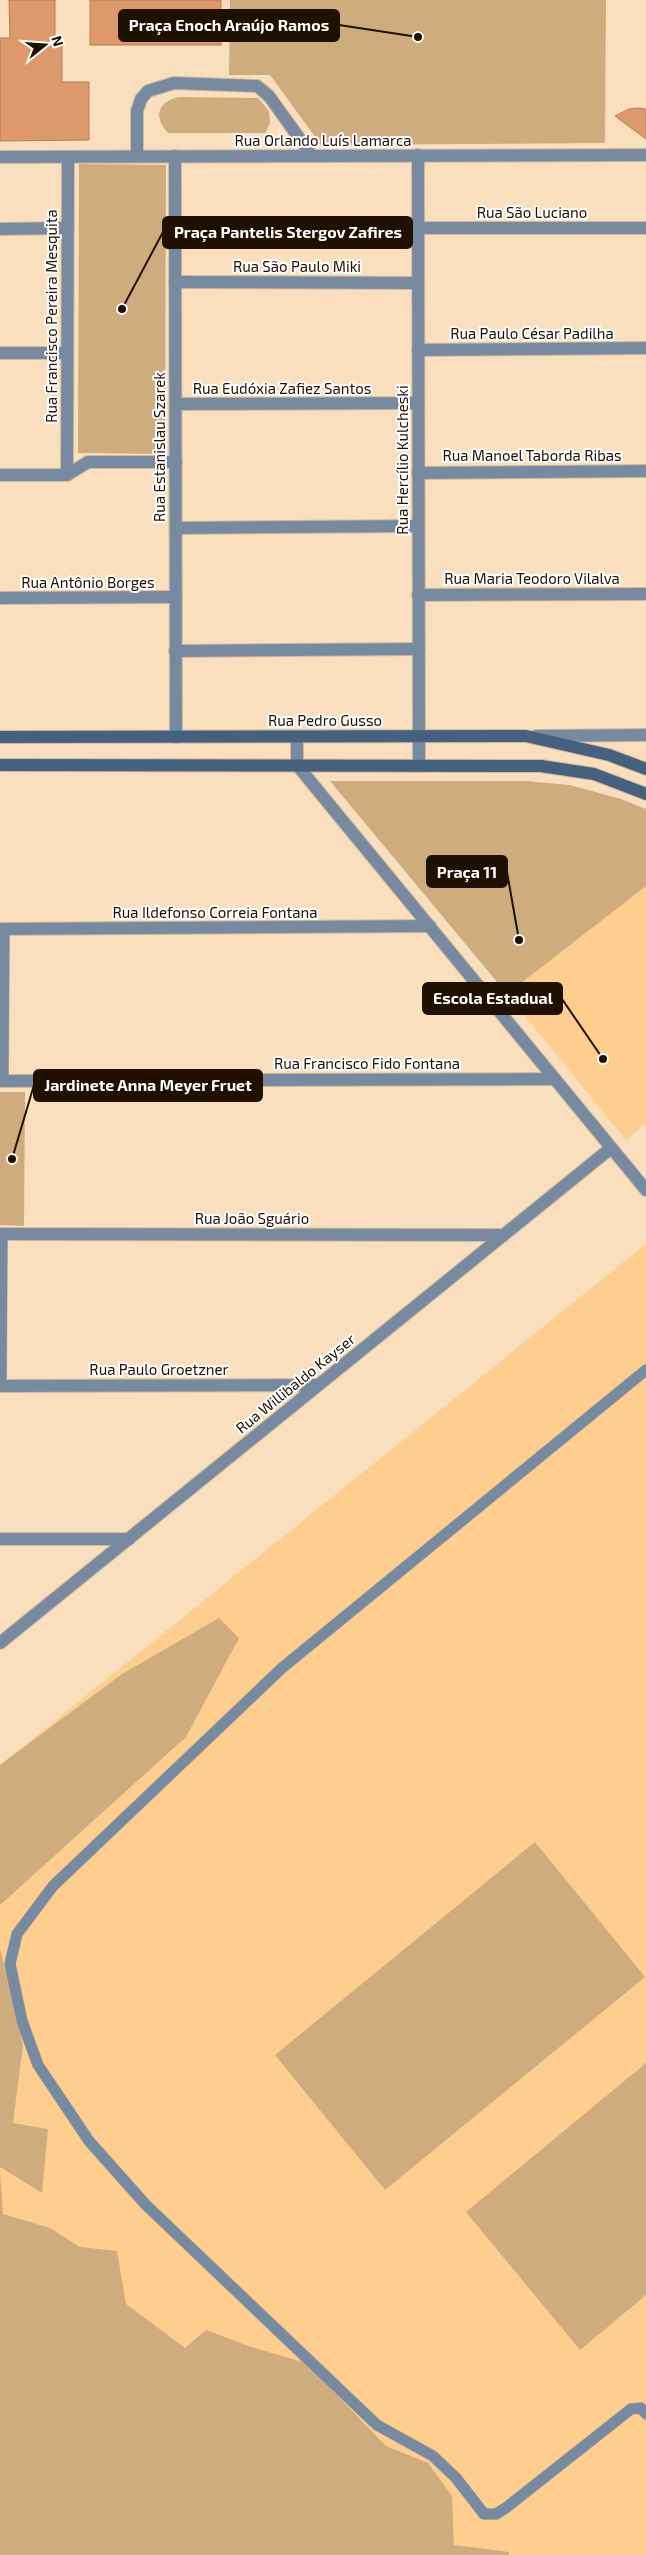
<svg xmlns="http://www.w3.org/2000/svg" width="646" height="2555" font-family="'Exo 2',sans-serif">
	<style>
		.built { fill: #fece8e }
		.green { fill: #cfac7e }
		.building { fill: #dc996c; stroke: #b67d58 }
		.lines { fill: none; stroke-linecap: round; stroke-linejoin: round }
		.service-casing { stroke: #d2ba9b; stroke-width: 12 }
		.minor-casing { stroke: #d2ba9b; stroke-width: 14 }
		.secondary-casing { stroke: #d2ba9b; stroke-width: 14 }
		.service { stroke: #788aa0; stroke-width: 11 }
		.minor { stroke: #788aa0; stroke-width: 12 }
		.secondary { stroke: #46607f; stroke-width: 12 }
		.labels { text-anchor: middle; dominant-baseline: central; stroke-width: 4; stroke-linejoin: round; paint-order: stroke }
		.street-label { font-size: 15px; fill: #1f1000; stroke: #fff }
		.leader { fill: none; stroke: #1f1000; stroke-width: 2 }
		.callout-dot { fill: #1f1000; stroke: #fff; stroke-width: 2 }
		.callout { fill: #1f1000; stroke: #1f1000; stroke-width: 2 }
		.callout-label { font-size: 16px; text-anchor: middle; font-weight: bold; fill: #fff }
	</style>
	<rect width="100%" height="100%" fill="#f9dfbd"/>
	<g class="built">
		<path d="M 646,886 L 646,1124 L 626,1140 L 507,994 Z"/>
		<path d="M 646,1244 L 646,2555 L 0,2555 L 0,1765 Z"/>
	</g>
	<g class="green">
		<path d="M 230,0 L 606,0 L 605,143 L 321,145 L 270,75 L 229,75 Z"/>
		<path d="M 180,97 L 258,98 L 269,111 L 270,123 L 265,133 L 168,133 C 153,117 157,101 180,97 Z"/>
		<path d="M 79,164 L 166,165 L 165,454 L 78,453 Z"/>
		<path d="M 330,781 L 526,781 L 570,785 L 621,799 L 646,809 L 646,886 L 507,994 Z"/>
		<path d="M 0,1092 L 25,1092 L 24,1226 L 0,1225 Z"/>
		<path d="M 219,1618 L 239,1638 L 186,1737 L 0,1905 L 0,1765 L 122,1674 Z"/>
		<path d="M 535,1842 L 645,1977 L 385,2190 L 275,2055 Z"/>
		<path d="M 0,1949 L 23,2045 L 13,2123 L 48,2129 L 42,2193 L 0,2167 Z"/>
		<path d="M 646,2063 L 646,2295 L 580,2350 L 466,2212 Z"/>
		<path d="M 0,2171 L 3,2214 L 50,2228 L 80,2247 L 117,2251 L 126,2304 L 185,2348 L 206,2330 L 251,2347 L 306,2363 L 386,2446 L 428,2463 L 452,2496 L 454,2545 L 509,2552 L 509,2555 L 0,2555 Z"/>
	</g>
	<g class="building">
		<path d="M 9,0 L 55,0 L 55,38 L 62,38 L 62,82 L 89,82 L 89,140 L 0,141 L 0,38 L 10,38 Z"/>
		<rect x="90" y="0" width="131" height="45"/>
		<path d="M 638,108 L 646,109 L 646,139 L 615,116 L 629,109 Z"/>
	</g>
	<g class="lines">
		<g class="service-casing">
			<g id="service">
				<path d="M 3,1081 L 4,929"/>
				<path d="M 646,1370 L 282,1668 L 53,1886 L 17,1934 L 10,1964 L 22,2021 L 38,2065 L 89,2141 L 146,2205 L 377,2425 L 433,2456 L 456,2478 L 484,2514 L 496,2514 L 507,2507 L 631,2409 L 641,2408 L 646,2414"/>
				<path d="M 1,1386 L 2,1234"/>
			</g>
		</g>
		<g class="minor-casing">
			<g id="minor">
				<path d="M 418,155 L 419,764"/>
				<path d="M 137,156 L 137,111 L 141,99 L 148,91 L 174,83 L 257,86 L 269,96 L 312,156"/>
				<path d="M 175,156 L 176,737"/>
				<path d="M 0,157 L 646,155"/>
				<path d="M 418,228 L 646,228"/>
				<path d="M 0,229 L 68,228"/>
				<path d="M 175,282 L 418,283"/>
				<path d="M 418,350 L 646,348"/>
				<path d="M 0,353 L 67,353"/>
				<path d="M 176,404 L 418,403"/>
				<path d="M 418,473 L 646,471"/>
				<path d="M 0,475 L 67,475 L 88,462 L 176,462"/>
				<path d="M 67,475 L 68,157"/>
				<path d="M 176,528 L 418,526"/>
				<path d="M 418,595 L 646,594"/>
				<path d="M 0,598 L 176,597"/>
				<path d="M 175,651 L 419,649"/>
				<path d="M 536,736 L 646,735"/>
				<path d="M 297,737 L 297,765 L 646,1190"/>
				<path d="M 0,929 L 430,926"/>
				<path d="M 0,1081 L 555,1079"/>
				<path d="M 0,1234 L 504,1235"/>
				<path d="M 0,1386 L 318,1385"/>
				<path d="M 0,1539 L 129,1539"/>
				<path d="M 0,1643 L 611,1148"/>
			</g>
		</g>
		<g class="secondary-casing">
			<g id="secondary">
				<path d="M 0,737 L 526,736 L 609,755 L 646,769"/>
				<path d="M 0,765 L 541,766 L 594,774 L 646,794"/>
			</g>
		</g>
		<use href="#service" class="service"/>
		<use href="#minor" class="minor"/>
		<use href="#secondary" class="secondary"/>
	</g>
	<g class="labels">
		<g class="street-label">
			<text x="323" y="140">Rua Orlando Luís Lamarca</text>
			<text x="532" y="212">Rua São Luciano</text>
			<text x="297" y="266">Rua São Paulo Miki</text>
			<text transform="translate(51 316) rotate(-90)">Rua Francisco Pereira Mesquita</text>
			<text x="532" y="333">Rua Paulo César Padilha</text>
			<text x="282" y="388">Rua Eudóxia Zafiez Santos</text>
			<text transform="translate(159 447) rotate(-90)">Rua Estanislau Szarek</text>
			<text x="532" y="455">Rua Manoel Taborda Ribas</text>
			<text transform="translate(402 460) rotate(-90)">Rua Hercílio Kulcheski</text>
			<text x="532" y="578">Rua Maria Teodoro Vilalva</text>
			<text x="88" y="582">Rua Antônio Borges</text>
			<text x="325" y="720">Rua Pedro Gusso</text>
			<text x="215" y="912">Rua Ildefonso Correia Fontana</text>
			<text x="367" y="1063">Rua Francisco Fido Fontana</text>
			<text x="252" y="1218">Rua João Sguário</text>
			<text x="159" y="1369">Rua Paulo Groetzner</text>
			<text transform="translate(295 1383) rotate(-39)">Rua Willibaldo Kayser</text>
		</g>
	</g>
	<path class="leader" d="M418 37L339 25M122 309L163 232M519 940L507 872M603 1059L562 999M12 1159L34 1085"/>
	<g class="callout-dot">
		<circle cx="418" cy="37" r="5"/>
		<circle cx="122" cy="309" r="5"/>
		<circle cx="519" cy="940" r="5"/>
		<circle cx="603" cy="1059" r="5"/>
		<circle cx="12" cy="1159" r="5"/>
	</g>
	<g class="callout">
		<rect x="119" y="10" width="220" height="31" rx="5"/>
		<rect x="163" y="217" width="249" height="31" rx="5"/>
		<rect x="427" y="856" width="80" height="31" rx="5"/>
		<rect x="423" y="983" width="139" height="31" rx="5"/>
		<rect x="34" y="1070" width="228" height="31" rx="5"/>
	</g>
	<g class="callout-label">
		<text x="229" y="31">Praça Enoch Araújo Ramos</text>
		<text x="288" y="238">Praça Pantelis Stergov Zafires</text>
		<text x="467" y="878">Praça 11</text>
		<text x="493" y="1004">Escola Estadual</text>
		<text x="148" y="1091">Jardinete Anna Meyer Fruet</text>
	</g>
	<g transform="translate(45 45) rotate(73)" stroke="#ffffff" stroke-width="4" paint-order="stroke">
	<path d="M0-4L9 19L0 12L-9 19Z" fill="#1f1000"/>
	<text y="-8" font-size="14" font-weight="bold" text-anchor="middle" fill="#1f1000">N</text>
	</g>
</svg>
